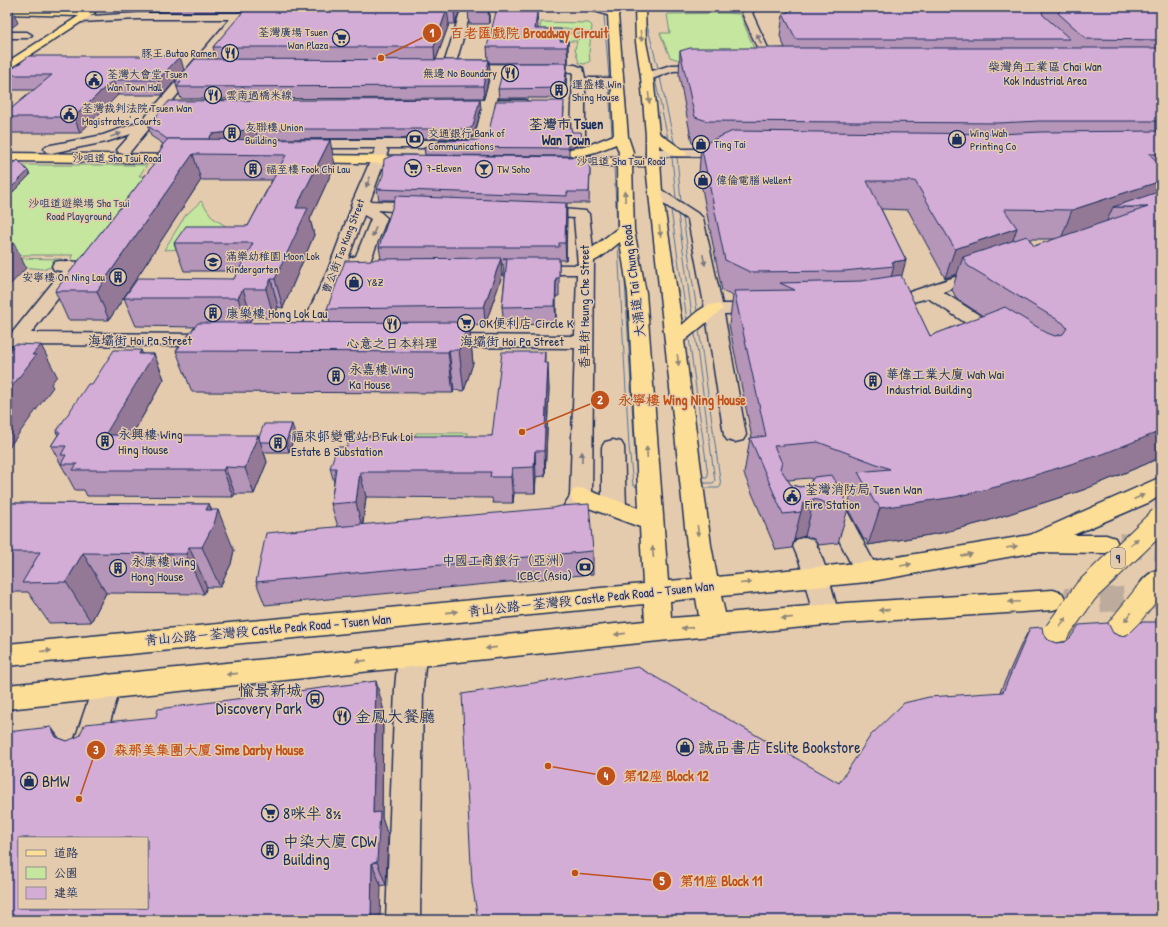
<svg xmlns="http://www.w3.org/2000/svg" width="1168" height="927" font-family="'Patrick Hand','LXGW WenKai TC',sans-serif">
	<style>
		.green { fill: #c5e69e; stroke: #708a7e }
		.pier { fill: #e5cbad }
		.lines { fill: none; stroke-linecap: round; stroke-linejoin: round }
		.shore { stroke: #4e739d; stroke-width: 1 }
		.major-tunnel { stroke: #bdac9d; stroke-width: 24; stroke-dasharray: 24 12; stroke-linecap: butt }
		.minor-casing { stroke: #1b2f5e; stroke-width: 3 }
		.major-casing { stroke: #1b2f5e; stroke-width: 3 }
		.highway-casing { stroke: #1b2f5e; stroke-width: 3 }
		.minor { fill: #e5cbad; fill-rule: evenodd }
		.major { fill: #fdde96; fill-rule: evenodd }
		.highway { fill: #fdde96; fill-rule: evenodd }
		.highway-bridge-far1-casing { stroke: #1b2f5e; stroke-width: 26; stroke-linecap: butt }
		.highway-bridge-casing { stroke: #1b2f5e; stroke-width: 33; stroke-linecap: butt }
		.highway-bridge-far1 { stroke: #fdde96; stroke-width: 24 }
		.highway-bridge { stroke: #fdde96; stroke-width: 30 }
		.wall { fill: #b595b8; stroke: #1b2f5e; fill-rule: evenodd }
		.shaded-wall { fill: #947996; stroke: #1b2f5e }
		.building { fill: #d3add6; stroke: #1b2f5e; fill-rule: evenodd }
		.oneway { fill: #8c867a }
		.oneway2 { fill: #767582 }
		.labels { text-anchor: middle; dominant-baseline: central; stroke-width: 3; stroke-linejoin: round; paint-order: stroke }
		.far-poi-label { font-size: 11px; fill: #1b2f5e; stroke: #e5cbad; text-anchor: start }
		.far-street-label { font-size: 11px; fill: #1b2f5e; stroke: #e5cbad }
		.far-park-label { font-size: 11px; fill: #2c4164; stroke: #e5cbad }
		.far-neighbourhood-label { font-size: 12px; fill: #1b2f5e; stroke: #e5cbad }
		.shield { fill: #e5cbad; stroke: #585e76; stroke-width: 1 }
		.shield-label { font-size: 12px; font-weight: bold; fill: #1b2f5e }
		.street-label { font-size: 13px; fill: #1b2f5e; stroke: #e5cbad }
		.poi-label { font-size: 13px; fill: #1b2f5e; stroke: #e5cbad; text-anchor: start }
		.far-district-label { font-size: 14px; font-weight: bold; fill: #1b2f5e; stroke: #e5cbad }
		.near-poi-label { font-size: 16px; fill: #1b2f5e; stroke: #e5cbad; text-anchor: start }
		.leader { fill: none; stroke: #bf511c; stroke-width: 1.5 }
		.callout-dot { fill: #bf511c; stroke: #e5cbad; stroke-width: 1.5 }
		.mark-label { font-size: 12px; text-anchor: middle; font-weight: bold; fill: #fff }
		.callout-label { font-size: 14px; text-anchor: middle; font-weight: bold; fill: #bf511c; stroke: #e5cbad; stroke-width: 3; stroke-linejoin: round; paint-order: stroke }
	</style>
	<rect width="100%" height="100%" fill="#e5cbad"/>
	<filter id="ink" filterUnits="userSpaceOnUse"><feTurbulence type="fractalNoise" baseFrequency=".025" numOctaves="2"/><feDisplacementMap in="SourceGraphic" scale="8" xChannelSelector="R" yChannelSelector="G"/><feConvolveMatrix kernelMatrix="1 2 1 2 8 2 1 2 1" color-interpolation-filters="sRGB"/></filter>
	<g filter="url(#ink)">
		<g class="green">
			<path d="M 723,13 L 740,14 L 760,63 L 688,63 L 670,57 L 660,33 L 670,33 L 667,14 Z"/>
			<path d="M 541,22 L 589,23 L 592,26 L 589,52 L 590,61 L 585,64 L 579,63 L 575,49 L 577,41 L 539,41 L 540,33 L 578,33 L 578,40 L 580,33 L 578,29 L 540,29 Z"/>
			<path d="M 7,165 L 147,165 L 139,176 L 160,176 L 82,261 L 74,263 L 71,257 L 73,255 L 7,255 Z"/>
			<path d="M 201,201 L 213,218 L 232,230 L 257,223 L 221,247 L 164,250 L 185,216 Z"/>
			<path d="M 7,258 L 62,259 L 59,266 L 42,269 L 7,265 Z"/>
			<path d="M 416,433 L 468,433 L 465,451 L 412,451 Z"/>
		</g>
		<path class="pier" d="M 599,10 L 648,10 L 681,157 L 686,212 L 726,492 L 630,491 L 625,446 L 623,446 L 602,65 L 604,65 Z"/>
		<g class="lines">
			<g class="shore">
				<path d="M 604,15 L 609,77"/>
				<path d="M 646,21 L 658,68"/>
				<path d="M 660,77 L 674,142"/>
				<path d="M 655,79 L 668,138"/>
				<path d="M 609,87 L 612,135"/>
				<path d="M 672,157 L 676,198"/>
				<path d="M 677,157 L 681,202"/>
				<path d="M 614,167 L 617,225"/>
				<path d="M 671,210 L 687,320"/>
				<path d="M 678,214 L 692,315"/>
				<path d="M 683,218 L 697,311"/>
				<path d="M 618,245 L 629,446 L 633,485 L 637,487"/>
				<path d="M 625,281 L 635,456"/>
				<path d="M 699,330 L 721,486 L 719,488 L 704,488"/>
				<path d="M 695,334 L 715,481 L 713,483 L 704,483"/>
				<path d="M 689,338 L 708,475 L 707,477 L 703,477"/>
			</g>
			<g class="major-tunnel">
				<path d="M 1119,545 L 1161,549"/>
				<path d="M 1064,600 L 1090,601 L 1161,596"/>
			</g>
			<g class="minor-casing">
				<g id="minor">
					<path d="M 268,7 L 288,7 L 283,10 L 241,18 L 129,153 L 119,153 L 117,150 L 131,134 L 106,142 L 51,153 L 46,152 L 44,149 L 46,146 L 51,145 L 103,135 L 142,121 L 230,19 L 138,19 L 81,22 L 77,21 L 76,19 L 77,17 L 138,13 L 238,13 Z"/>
					<path d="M 462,7 L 472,7 L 455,66 L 460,64 L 575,65 L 583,68 L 585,78 L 618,78 L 624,82 L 618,86 L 585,86 L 585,136 L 583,139 L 573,139 L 571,136 L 573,72 L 504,71 L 497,100 L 525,100 L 531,104 L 525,108 L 495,108 L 488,139 L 482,145 L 469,148 L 386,148 L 388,151 L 370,201 L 422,203 L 427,205 L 430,208 L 427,211 L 422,213 L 378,210 L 387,218 L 371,259 L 364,265 L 377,266 L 379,270 L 377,274 L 342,275 L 313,340 L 311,344 L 304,346 L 297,344 L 295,340 L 328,270 L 352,206 L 351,205 L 376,148 L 302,148 L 297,147 L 295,144 L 297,141 L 302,140 L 469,140 L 475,137 L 482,108 L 451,108 L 445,104 L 451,100 L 484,100 L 492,71 L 460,70 L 454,67 L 449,70 L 443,67 ZM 364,215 L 371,219 L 356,256 L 348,259 Z"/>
					<path d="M 588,7 L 606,7 L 618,14 L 613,17 L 589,9 Z"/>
					<path d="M 747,7 L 758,7 L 752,13 L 773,59 L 787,67 L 785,69 L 777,69 L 764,63 L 742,13 Z"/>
					<path d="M 7,32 L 27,32 L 32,35 L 27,38 L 7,38 Z"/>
					<path d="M 710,64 L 716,67 L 714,69 L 673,71 L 647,81 L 641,77 L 643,74 L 671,65 Z"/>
					<path d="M 653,149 L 729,149 L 734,150 L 736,153 L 734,156 L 729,157 L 648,156 L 646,153 L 648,150 Z"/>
					<path d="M 655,188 L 660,189 L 700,215 L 703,218 L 722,304 L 761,304 L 767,305 L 770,309 L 767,313 L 724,314 L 746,435 L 743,440 L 735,442 L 727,440 L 724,435 L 705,309 L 688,220 L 650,195 L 648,192 L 650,189 Z"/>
					<path d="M 536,207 L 586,211 L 589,214 L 594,259 L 592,496 L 578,521 L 570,523 L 562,521 L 558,515 L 570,496 L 575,348 L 440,347 L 433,345 L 431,341 L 433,337 L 440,335 L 575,336 L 577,274 L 471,274 L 465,273 L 463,269 L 465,265 L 471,264 L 578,265 L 574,218 L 531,215 L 528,212 L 531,209 Z"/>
					<path d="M 60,261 L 81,262 L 83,266 L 31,333 L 216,334 L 223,336 L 225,340 L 223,344 L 216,346 L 7,345 L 7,333 L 12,333 L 62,271 L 54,270 L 52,266 L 54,262 Z"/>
					<path d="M 982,268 L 988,269 L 990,273 L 988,277 L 943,292 L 1004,331 L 1006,335 L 1004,339 L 997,341 L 990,339 L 928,298 L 882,310 L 876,309 L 873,305 L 876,301 L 904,294 Z"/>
					<path d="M 613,440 L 621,442 L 624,447 L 626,508 L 622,514 L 614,516 L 606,514 L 602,508 L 602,447 L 605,442 Z"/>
					<path d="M 829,490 L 837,492 L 879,572 L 876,579 L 867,582 L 858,579 L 855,572 L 818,498 L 821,492 Z"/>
					<path d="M 805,537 L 814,540 C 826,563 832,590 839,615 L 835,622 L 826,625 L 817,622 L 813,615 L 800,563 L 793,546 L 796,540 Z"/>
					<path d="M 412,645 L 422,648 L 426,656 L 423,688 L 420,920 L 386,920 L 395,688 L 398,656 L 402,648 Z"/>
					<path d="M 107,674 L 117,677 L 121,686 L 101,751 L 96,761 L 86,765 L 76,761 L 71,751 L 93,686 L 97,677 Z"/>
				</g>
			</g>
			<g class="major-casing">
				<g id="major">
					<path d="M 611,7 L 621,7 L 622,10 L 618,15 L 628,137 L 633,152 L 632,158 L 646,158 L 646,135 L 641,77 L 636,42 L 635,7 L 645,7 L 646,42 L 653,77 L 659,133 L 687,153 L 685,156 L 675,156 L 659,145 L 662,192 L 682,325 C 693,316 705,301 720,305 L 723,309 L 684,341 L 711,545 L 717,577 L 867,562 L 1030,535 L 1161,477 L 1161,495 L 1150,502 L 1073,535 L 1106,535 L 1115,538 L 1118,544 L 1115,550 L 1106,553 L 1036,552 L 867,582 L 721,596 L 725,613 L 846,603 L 1053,590 L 1062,593 L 1066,600 L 1062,607 L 1053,610 L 846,623 L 659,641 L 7,709 L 7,685 L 645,621 L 644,604 L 7,666 L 7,644 L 643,584 L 640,527 L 573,502 L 570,496 L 573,490 L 581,488 L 639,508 L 628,293 L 620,242 C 609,250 595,266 580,263 L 578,259 L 618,228 L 617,166 L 557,165 L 552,164 L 550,161 L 552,158 L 557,157 L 618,157 L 619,152 L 616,144 C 603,149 584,158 570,155 L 568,152 L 570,149 L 589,145 L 614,135 L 608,14 L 612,9 ZM 632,166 L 646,166 L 687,545 L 693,579 L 668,581 L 646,293 L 634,230 ZM 696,598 L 699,616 L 671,618 L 670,601 Z"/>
					<path d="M 7,8 L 90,10 L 95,13 L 7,70 L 7,62 L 79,16 L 7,14 Z"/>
					<path d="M 7,153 L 189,155 L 194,156 L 196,159 L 194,162 L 189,163 L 7,161 Z"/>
					<path d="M 305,155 L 415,156 L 420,157 L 422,160 L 420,163 L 415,164 L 300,162 L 298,159 L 300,156 Z"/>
				</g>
			</g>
			<g class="highway-casing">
				<path id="highway" d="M 1161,568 L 1161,595 C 1153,604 1148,606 1137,602 L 1133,595 C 1139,583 1148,572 1161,568 Z"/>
			</g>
			<use href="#minor" class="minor"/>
			<use href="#major" class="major"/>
			<use href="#highway" class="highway"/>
			<g class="highway-bridge-far1-casing">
				<g id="highway-bridge-far1">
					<path d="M 1051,640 L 1086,591 L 1161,519"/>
					<path d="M 1110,640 L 1146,595"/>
				</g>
			</g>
			<g class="highway-bridge-casing">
				<path id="highway-bridge" d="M 1048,644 L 1052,639"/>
			</g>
			<use href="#highway-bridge-far1" class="highway-bridge-far1"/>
			<use href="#highway-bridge" class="highway-bridge"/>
		</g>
		<g class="wall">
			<path d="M 128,7 L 461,7 L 455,24 L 449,24 L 436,60 L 488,60 L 487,47 L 538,28 L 538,29 L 561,41 L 568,41 L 568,63 L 567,63 L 567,72 L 565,98 L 499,98 L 498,89 L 554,63 L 489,63 L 490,72 L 484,98 L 181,99 L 175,82 L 216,59 L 213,47 L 245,10 L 238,12 L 166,12 L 129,10 Z"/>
			<path d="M 489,7 L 489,24 L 469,24 L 468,9 Z"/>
			<path d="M 799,7 L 1161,7 L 1161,457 L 1146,464 L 1083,490 L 984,522 L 941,533 L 868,545 L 866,539 L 864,540 L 848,509 L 838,543 L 818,545 L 814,539 L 805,536 L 795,539 L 792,548 L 776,550 L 744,474 L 750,438 L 752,438 L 729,325 L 733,296 L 722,291 L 699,173 L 701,146 L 692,143 L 679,75 L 680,51 L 785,48 L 780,36 L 783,14 L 792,10 L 792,9 ZM 881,209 L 908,210 L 945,278 L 957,274 L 952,290 L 957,299 L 983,316 L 930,336 L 901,277 L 906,260 ZM 1029,239 L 1056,239 L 1034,246 ZM 809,478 L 812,479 L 809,485 L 800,487 L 791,485 L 788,480 ZM 840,490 L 851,494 L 848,505 Z"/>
			<path d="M 184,70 L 163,95 L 118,95 L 80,133 L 7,133 L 7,112 L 34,90 L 11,90 L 7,81 L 7,73 Z"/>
			<path d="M 564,108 L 563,126 L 572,132 L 582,137 L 582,145 L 569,148 L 569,156 L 425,155 L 424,147 L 478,140 Z"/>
			<path d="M 481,109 L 474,136 L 470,138 L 258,139 L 253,139 L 335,165 L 310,219 L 314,235 L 283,308 L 278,307 L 274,318 L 252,318 L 249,323 L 330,323 L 327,309 L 374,260 L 381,259 L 379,247 L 395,200 L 379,200 L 377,189 L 590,170 L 589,203 L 567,203 L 567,207 L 566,260 L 559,260 L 559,296 L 556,296 L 556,324 L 504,325 L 502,307 L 505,276 L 504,276 L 503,264 L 501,264 L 502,276 L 485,325 L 469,326 L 473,363 L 464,391 L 454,390 L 453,393 L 192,392 L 176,351 L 195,327 L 136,326 L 124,298 L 234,279 L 238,271 L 184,271 L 174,243 L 248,226 L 272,180 L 201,180 L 109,320 L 68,320 L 55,291 L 159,158 L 158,154 L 161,150 L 161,147 L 163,144 L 151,136 L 148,126 Z"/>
			<path d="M 545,352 L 545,363 L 549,388 L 545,476 L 536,477 L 535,493 L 514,493 L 513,503 L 493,503 L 492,498 L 366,497 L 363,525 L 593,551 L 593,574 L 265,605 L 256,582 L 338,527 L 331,504 L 334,482 L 330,468 L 347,447 L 492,436 Z"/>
			<path d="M 142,354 L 154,354 L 164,379 L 132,435 L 259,437 L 295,434 L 289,452 L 264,452 L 267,462 L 254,494 L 235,494 L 233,497 L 87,496 L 84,490 L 75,490 L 51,446 L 58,435 L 56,432 Z"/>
			<path d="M 7,503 L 209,504 L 212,510 L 234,550 L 231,564 L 220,587 L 207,587 L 204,594 L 106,593 L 91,622 L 49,623 L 28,592 L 7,592 Z"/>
			<path d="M 1161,622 L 839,783 L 1000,692 L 1021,645 L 1030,628 L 1043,633 L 1048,640 L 1056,643 L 1113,633 L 1120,636 L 1127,635 Z"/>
			<path d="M 383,707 L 382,818 L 388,836 L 386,885 L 7,920 L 51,727 L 59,738 L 67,741 Z"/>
		</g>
		<g class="shaded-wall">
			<path d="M 237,7 L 260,7 L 238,12 Z"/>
			<path d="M 454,7 L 461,7 L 455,24 L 454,9 Z"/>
			<path d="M 488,7 L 489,7 L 489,24 L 488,9 Z"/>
			<path d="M 12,9 L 18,23 L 7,31 L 7,13 Z"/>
			<path d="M 447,9 L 449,24 L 435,62 L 434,47 Z"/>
			<path d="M 537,12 L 538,28 L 536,45 L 535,29 Z"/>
			<path d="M 568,41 L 568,63 L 567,47 Z"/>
			<path d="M 180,56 L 184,70 L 163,95 L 158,80 Z"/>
			<path d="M 489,60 L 490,72 L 484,98 L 483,86 Z"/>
			<path d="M 567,63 L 567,72 L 565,98 L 564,88 Z"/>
			<path d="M 113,80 L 118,95 L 80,133 L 74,117 Z"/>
			<path d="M 480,99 L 481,109 L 474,136 L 470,138 L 469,129 Z"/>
			<path d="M 255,129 L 258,139 L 215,145 L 209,138 L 212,134 Z"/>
			<path d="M 582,137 L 582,145 L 569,148 L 567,145 L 569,140 Z"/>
			<path d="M 330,140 L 335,165 L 310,219 L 314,235 L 283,308 L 275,279 L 296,208 Z"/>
			<path d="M 193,154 L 201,180 L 109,320 L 97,291 Z"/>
			<path d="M 28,171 L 30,175 L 7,198 L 7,192 Z"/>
			<path d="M 1161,181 L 1161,203 L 1148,207 L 1113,207 L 1106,223 L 1061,239 L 1072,210 Z"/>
			<path d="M 566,203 L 567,219 L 566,260 L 565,243 Z"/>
			<path d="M 1017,228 L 1007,257 L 963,257 L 957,274 L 945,278 L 955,249 Z"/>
			<path d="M 14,243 L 26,268 L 7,288 L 7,250 Z"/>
			<path d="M 501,258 L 502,276 L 485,325 L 484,307 Z"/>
			<path d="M 906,260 L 898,290 L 887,292 L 894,266 L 892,262 Z"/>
			<path d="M 556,278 L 556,324 L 555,306 Z"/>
			<path d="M 271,279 L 278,307 L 274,318 L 266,289 Z"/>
			<path d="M 243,289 L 252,318 L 247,327 L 238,298 Z"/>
			<path d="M 469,322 L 473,363 L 464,391 L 459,350 Z"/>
			<path d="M 41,345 L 57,376 L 51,384 L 53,387 L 7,450 L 7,393 L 32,355 Z"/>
			<path d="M 141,350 L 147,365 L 154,354 L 164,379 L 117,461 L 105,435 Z"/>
			<path d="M 449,350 L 454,390 L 453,393 L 448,352 Z"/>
			<path d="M 548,363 L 549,388 L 545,476 L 544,451 Z"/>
			<path d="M 292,424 L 295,434 L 289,452 L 286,442 Z"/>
			<path d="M 1161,431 L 1161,457 L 1146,464 L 1083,490 L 984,522 L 941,533 L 868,545 L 880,508 Z"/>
			<path d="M 258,435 L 267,462 L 254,494 L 245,468 Z"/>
			<path d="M 535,451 L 536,477 L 535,493 L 534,467 Z"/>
			<path d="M 225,467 L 235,494 L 233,497 L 223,470 Z"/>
			<path d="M 512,468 L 514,493 L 513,503 L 511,477 Z"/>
			<path d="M 360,472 L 366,497 L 362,528 L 356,502 Z"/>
			<path d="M 814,499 L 805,536 L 795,539 L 792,548 L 803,503 Z"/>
			<path d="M 209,504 L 215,519 L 218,510 L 234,550 L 231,564 L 220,587 L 202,547 L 206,510 Z"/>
			<path d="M 189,547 L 207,587 L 204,594 L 186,554 Z"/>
			<path d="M 83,553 L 106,593 L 91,622 L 66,582 Z"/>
			<path d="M 376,681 L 383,707 L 382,818 L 388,836 L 386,885 L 377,862 L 373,813 Z"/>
			<path d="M 51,727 L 70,753 L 56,737 Z"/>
			<path d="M 372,863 L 381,886 L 380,920 L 371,920 Z"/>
		</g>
		<g class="building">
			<path d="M 247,7 L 454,7 L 454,9 L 447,9 L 434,47 L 213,47 Z"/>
			<rect x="468" y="7" width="20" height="2"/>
			<path d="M 799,7 L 1041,7 L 1044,10 L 1042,12 L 1043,15 L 1070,39 L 796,39 L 783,14 L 792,10 L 792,9 Z"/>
			<path d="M 1058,7 L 1161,7 L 1161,40 L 1087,39 L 1058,13 L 1060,11 Z"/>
			<path d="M 7,9 L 12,9 L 7,13 Z"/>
			<path d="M 496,12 L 537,12 L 535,29 L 561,29 L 560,41 L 568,41 L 567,47 L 487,47 Z"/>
			<path d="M 690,48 L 1161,48 L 1161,121 L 1039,121 L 999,123 L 707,121 L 695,117 L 680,51 Z"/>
			<path d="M 29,56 L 180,56 L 158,80 L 113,80 L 74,117 L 7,117 L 7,112 L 52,75 L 7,75 L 7,73 Z"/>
			<path d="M 195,59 L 489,60 L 483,86 L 177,87 L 181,82 L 175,82 Z"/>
			<path d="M 505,63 L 567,63 L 564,88 L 498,89 Z"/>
			<path d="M 480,99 L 473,126 L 469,129 L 255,129 L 212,134 L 209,138 L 209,139 L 167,139 L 148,126 L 169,101 Z"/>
			<path d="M 496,101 L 564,101 L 563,126 L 570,125 L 572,132 L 581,132 L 582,137 L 569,140 L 567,145 L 569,148 L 424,147 L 441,141 L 478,140 L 489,131 Z"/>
			<path d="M 733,131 L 1000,134 L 1040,132 L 1161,131 L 1161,154 L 1149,154 L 1161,165 L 1161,181 L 1072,210 L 1004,209 L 1017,228 L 955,249 L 915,181 L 867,181 L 906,260 L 892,262 L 894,266 L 844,271 L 750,272 L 725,260 L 701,145 Z"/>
			<path d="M 168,139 L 330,140 L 296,208 L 308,208 L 275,279 L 271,279 L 266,289 L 243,289 L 238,298 L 124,298 L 138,278 L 234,279 L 253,243 L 174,243 L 186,226 L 248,226 L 286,155 L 193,154 L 97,291 L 55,291 L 162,154 L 158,154 L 163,147 L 161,147 Z"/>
			<path d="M 394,155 L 587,157 L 590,170 L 589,192 L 567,192 L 567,196 L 377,189 L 383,175 L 384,159 Z"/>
			<path d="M 18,160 L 28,171 L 7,192 L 7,170 Z"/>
			<path d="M 1161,191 L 1161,431 L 1103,454 L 1000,486 L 955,497 L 880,508 L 877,503 L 875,503 L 858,472 L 890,469 L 818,442 L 774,446 L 782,463 L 780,468 L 791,485 L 800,487 L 809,485 L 814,477 L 832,475 L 849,506 L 828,509 L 824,502 L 814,499 L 803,503 L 801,512 L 783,514 L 750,438 L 766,436 L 734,291 L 795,290 L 780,283 L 861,281 L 901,275 L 930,336 L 1005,307 L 1047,333 L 1055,336 L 1063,334 L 1067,328 L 1063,323 L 968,266 L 963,257 L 1027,236 L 1034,246 L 1148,207 L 1113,207 Z"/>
			<path d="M 396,196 L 566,203 L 565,243 L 559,243 L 559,247 L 379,247 Z"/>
			<path d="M 7,243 L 14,243 L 7,250 Z"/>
			<path d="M 501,258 L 484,307 L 327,309 L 345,261 L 374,260 L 375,259 Z"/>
			<path d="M 503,258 L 559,258 L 559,278 L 556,278 L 555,306 L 502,307 L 507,259 Z"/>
			<path d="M 469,322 L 459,350 L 449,350 L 448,352 L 176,351 L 198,323 Z"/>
			<path d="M 15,344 L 41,345 L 32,355 L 36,355 L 7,393 L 7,350 L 10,350 Z"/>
			<path d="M 114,350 L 141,350 L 139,354 L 154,354 L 105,435 L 258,435 L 245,468 L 225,467 L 223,470 L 73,470 L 77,464 L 61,464 L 66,455 L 61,455 L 66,446 L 51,446 L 60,432 L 56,432 L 88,384 L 92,384 Z"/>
			<path d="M 502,352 L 545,352 L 544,363 L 548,363 L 544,451 L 535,451 L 534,467 L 512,468 L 511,477 L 490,477 L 491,472 L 360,472 L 356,502 L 331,504 L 336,468 L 330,468 L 337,447 L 347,447 L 350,439 L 357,439 L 358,436 L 492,436 Z"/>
			<path d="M 264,424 L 292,424 L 286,442 L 260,442 L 259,437 Z"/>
			<path d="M 7,503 L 209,504 L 206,510 L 218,510 L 214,524 L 202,547 L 189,547 L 186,554 L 83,553 L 66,582 L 22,583 L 40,552 L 7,552 Z"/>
			<path d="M 589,504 L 593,551 L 256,582 L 266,533 L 553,508 L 561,506 Z"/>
			<path d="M 1140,622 L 1161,622 L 1161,920 L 478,920 L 472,883 L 462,694 L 638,667 L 839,783 L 871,735 L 904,703 L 929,697 L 1003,692 L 1030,628 L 1042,627 L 1043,633 L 1048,640 L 1056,643 L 1065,642 L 1071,637 L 1079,625 L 1108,623 L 1113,633 L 1120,636 L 1127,635 Z"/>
			<path d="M 376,681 L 373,813 L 380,812 L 377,862 L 372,863 L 371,920 L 7,920 L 7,732 L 51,727 L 56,737 L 67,741 L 79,736 L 85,724 L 156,717 L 158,709 ZM 19,838 L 147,838 L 147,908 L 19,908 Z"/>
		</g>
		<defs><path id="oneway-solid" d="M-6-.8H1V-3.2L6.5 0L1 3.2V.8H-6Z"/></defs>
		<g class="oneway">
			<use href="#oneway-solid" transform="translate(641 36) rotate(84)"/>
			<use href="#oneway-solid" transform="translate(649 98) rotate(84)"/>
			<use href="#oneway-solid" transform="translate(625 196) rotate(-92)"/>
			<use href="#oneway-solid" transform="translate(660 231) rotate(83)"/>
			<use href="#oneway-solid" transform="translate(678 360) rotate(83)"/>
			<use href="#oneway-solid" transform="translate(647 452) rotate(-93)"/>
			<use href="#oneway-solid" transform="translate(1139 497) rotate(-25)"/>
			<use href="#oneway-solid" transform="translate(698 531) rotate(84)"/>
			<use href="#oneway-solid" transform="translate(1134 542) rotate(-42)"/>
			<use href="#oneway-solid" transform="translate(1012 547) rotate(-10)"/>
			<use href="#oneway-solid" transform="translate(653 552) rotate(-94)"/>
			<use href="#oneway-solid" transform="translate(967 555) rotate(-10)"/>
			<use href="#oneway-solid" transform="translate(906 565) rotate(-10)"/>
			<use href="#oneway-solid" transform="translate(746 583) rotate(-5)"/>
			<use href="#oneway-solid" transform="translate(1014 602) rotate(177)"/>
			<use href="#oneway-solid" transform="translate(884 610) rotate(176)"/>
			<use href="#oneway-solid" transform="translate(452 612) rotate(-6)"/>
			<use href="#oneway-solid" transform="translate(1128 617) rotate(129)"/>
			<use href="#oneway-solid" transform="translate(787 618) rotate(175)"/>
			<use href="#oneway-solid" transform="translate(1063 622) rotate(-53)"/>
			<use href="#oneway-solid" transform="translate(687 628) rotate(176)"/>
			<use href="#oneway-solid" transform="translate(620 634) rotate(174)"/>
			<use href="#oneway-solid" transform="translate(491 648) rotate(174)"/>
			<use href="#oneway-solid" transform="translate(46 651) rotate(-5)"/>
			<use href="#oneway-solid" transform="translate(361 661) rotate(174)"/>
			<use href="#oneway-solid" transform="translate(232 674) rotate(174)"/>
		</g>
		<g class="oneway2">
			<use href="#oneway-solid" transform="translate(759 39) rotate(-113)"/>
			<use href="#oneway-solid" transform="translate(116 135) rotate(-19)"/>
			<use href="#oneway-solid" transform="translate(368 182) rotate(112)"/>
			<use href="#oneway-solid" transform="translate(374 232) rotate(111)"/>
			<use href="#oneway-solid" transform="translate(704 260) rotate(78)"/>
			<use href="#oneway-solid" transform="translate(582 457) rotate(-89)"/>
		</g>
	</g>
	<defs>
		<g id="supermarket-ring" transform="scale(0.9)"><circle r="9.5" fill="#e5cbad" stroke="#1b2f5e" stroke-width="1.5"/><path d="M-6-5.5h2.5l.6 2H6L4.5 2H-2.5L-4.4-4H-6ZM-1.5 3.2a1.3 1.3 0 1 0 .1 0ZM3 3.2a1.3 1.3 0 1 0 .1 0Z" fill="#1b2f5e"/></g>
		<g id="restaurant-ring" transform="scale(0.9)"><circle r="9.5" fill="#e5cbad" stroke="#1b2f5e" stroke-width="1.5"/><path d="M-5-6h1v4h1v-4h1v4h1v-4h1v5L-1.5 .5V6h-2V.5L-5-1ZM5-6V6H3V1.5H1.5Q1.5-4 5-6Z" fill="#1b2f5e"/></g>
		<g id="civic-ring" transform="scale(0.9)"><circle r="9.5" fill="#e5cbad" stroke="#1b2f5e" stroke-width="1.5"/><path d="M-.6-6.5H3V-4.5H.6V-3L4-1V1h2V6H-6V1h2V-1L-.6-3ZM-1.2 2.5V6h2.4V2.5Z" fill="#1b2f5e"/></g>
		<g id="building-ring" transform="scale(0.9)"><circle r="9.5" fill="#e5cbad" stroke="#1b2f5e" stroke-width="1.5"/><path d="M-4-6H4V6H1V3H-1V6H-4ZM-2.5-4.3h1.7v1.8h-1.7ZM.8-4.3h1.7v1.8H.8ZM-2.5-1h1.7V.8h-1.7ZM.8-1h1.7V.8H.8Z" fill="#1b2f5e"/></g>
		<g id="bank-ring" transform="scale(0.9)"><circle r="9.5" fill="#e5cbad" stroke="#1b2f5e" stroke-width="1.5"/><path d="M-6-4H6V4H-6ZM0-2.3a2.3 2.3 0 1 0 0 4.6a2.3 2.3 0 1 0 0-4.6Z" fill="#1b2f5e"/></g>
		<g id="shop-ring" transform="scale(0.9)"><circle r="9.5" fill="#e5cbad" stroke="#1b2f5e" stroke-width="1.5"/><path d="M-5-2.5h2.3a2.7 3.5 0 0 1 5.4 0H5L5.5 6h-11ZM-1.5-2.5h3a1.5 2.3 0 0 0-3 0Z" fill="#1b2f5e"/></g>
		<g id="bar-ring" transform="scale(0.9)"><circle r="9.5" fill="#e5cbad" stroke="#1b2f5e" stroke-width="1.5"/><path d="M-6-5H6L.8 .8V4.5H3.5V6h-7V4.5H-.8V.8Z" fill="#1b2f5e"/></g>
		<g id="school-ring" transform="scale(0.9)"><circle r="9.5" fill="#e5cbad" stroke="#1b2f5e" stroke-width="1.5"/><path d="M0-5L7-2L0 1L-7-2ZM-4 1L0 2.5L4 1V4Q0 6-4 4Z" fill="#1b2f5e"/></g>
		<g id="bus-ring" transform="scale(0.9)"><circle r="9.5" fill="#e5cbad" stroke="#1b2f5e" stroke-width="1.5"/><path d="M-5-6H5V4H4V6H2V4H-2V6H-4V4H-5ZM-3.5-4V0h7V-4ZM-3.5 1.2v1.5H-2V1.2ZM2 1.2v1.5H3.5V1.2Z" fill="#1b2f5e"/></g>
	</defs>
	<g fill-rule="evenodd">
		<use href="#supermarket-ring" x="341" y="38"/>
		<use href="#restaurant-ring" x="230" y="53"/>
		<use href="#restaurant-ring" x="510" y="73"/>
		<use href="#civic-ring" x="94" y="80"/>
		<use href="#building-ring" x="559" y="90"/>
		<use href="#restaurant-ring" x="213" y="95"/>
		<use href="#civic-ring" x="69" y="114"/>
		<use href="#building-ring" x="232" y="133"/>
		<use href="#bank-ring" x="415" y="139"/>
		<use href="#shop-ring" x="957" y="139"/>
		<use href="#shop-ring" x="701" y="144"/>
		<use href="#supermarket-ring" x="413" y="168"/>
		<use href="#building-ring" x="253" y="169"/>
		<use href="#bar-ring" x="484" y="169"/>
		<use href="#shop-ring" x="703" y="180"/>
		<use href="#school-ring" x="213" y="262"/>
		<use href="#building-ring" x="118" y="277"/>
		<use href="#shop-ring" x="354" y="282"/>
		<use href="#building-ring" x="213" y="313"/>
		<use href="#supermarket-ring" x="466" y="323"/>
		<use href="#restaurant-ring" x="392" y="324"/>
		<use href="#building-ring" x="336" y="376"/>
		<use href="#building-ring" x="873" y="381"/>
		<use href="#building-ring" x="105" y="441"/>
		<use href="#building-ring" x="278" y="443"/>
		<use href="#civic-ring" x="792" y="496"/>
		<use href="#bank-ring" x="585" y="567"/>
		<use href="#building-ring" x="118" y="568"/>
		<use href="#bus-ring" x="315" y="699"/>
		<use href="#restaurant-ring" x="342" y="716"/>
		<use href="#shop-ring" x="685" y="747"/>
		<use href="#shop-ring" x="29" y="781"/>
		<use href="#supermarket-ring" x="270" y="813"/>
		<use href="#building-ring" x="270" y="850"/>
	</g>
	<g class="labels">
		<g class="far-poi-label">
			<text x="328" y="32" text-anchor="end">荃灣廣場 Tsuen<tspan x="328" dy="13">Wan Plaza</tspan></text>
			<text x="217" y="53" text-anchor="end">豚王 Butao Ramen</text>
			<text x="497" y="73" text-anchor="end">無邊 No Boundary</text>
			<text x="107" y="74">荃灣大會堂 Tsuen<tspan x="107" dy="13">Wan Town Hall</tspan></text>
			<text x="572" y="84">運盛樓 Win<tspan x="572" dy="13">Shing House</tspan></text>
			<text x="226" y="95">雲南過橋米線</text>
			<text x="82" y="108">荃灣裁判法院 Tsuen Wan<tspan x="82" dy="13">Magistrates' Courts</tspan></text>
			<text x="245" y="127">友聯樓 Union<tspan x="245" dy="13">Building</tspan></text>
			<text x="428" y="133">交通銀行 Bank of<tspan x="428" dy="13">Communications</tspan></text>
			<text x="970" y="133">Wing Wah<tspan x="970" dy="13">Printing Co</tspan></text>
			<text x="714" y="144">Ting Tai</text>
			<text x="426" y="168">7-Eleven</text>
			<text x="266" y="169">福至樓 Fook Chi Lau</text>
			<text x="497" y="169">TW Soho</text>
			<text x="716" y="180">偉倫電腦 Wellent</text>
			<text x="226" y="256">滿樂幼稚園 Moon Lok<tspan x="226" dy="13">Kindergarten</tspan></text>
			<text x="105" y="277" text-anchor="end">安寧樓 On Ning Lau</text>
			<text x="367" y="282">Y&amp;Z</text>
		</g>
		<g class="far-street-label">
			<text x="117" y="158">沙咀道 Sha Tsui Road</text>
			<text x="621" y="161">沙咀道 Sha Tsui Road</text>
			<text transform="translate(343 246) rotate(-69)">曹公街 Tso Kung Street</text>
		</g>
		<g class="far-park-label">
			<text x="79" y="203">沙咀道遊樂場 Sha Tsui<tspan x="79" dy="13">Road Playground</tspan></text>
		</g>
		<g class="far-neighbourhood-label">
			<text x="1045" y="66">柴灣角工業區 Chai Wan<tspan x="1045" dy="14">Kok Industrial Area</tspan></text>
		</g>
		<rect class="shield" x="1111" y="548" width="14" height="20" rx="3"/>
		<g class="shield-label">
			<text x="1118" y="558">9</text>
		</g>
		<g class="street-label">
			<text transform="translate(633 281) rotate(-97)">大涌道 Tai Chung Road</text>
			<text transform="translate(584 307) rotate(-90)">香車街 Heung Che Street</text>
			<text x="140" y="340">海壩街 Hoi Pa Street</text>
			<text x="512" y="341">海壩街 Hoi Pa Street</text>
			<text transform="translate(591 598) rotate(-6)">青山公路－荃灣段 Castle Peak Road – Tsuen Wan</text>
			<text transform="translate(268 629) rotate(-5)">青山公路－荃灣段 Castle Peak Road – Tsuen Wan</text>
		</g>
		<g class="poi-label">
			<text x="226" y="313">康樂樓 Hong Lok Lau</text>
			<text x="479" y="323">OK便利店 Circle K</text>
			<text x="392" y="343" text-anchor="middle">心意之日本料理</text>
			<text x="349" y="369">永嘉樓 Wing<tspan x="349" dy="15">Ka House</tspan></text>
			<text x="886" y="374">華偉工業大廈 Wah Wai<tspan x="886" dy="15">Industrial Building</tspan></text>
			<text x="118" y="434">永興樓 Wing<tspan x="118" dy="15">Hing House</tspan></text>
			<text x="291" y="436">福來邨變電站ＢFuk Loi<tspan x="291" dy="15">Estate B Substation</tspan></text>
			<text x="805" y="489">荃灣消防局 Tsuen Wan<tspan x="805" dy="15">Fire Station</tspan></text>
			<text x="572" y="560" text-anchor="end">中國工商銀行（亞洲）<tspan x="572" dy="15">ICBC (Asia)</tspan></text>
			<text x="131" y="561">永康樓 Wing<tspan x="131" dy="15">Hong House</tspan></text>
		</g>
		<g class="far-district-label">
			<text x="566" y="123">荃灣市 Tsuen<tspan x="566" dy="16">Wan Town</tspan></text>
		</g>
		<g class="near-poi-label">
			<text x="302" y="690" text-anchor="end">愉景新城<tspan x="302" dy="18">Discovery Park</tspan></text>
			<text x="355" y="716">金鳳大餐廳</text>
			<text x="698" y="747">誠品書店 Eslite Bookstore</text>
			<text x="42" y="781">BMW</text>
			<text x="283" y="813">8咪半 8½</text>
			<text x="283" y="841">中染大廈 CDW<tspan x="283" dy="18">Building</tspan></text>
		</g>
	</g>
	<path class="leader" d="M381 58L432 33M522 432L600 400M79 799L96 750M548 766L606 776M575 873L662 881"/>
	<g class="callout-dot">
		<circle cx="381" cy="58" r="4"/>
		<circle cx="522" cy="432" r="4"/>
		<circle cx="79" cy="799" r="4"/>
		<circle cx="548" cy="766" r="4"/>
		<circle cx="575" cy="873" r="4"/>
		<circle cx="432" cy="33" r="10"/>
		<circle cx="600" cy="400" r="10"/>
		<circle cx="96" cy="750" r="10"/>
		<circle cx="606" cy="776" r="10"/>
		<circle cx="662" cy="881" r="10"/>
	</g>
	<g class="mark-label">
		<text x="432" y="37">1</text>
		<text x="600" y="404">2</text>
		<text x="96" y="754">3</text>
		<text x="606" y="780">4</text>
		<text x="662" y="885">5</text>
	</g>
	<g class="callout-label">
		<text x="529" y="38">百老匯戲院 Broadway Circuit</text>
		<text x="682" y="405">永寧樓 Wing Ning House</text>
		<text x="209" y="755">森那美集團大廈 Sime Darby House</text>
		<text x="666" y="781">第12座 Block 12</text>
		<text x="721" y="886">第11座 Block 11</text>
	</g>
	<rect width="1168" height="927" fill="none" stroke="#e5cbad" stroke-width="24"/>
	<rect x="12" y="12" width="1144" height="903" fill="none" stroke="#1b2f5e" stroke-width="1.5" filter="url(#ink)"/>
	<rect x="18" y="837" width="130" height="72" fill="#e5cbad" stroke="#948d8d"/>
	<rect x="26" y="850" width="20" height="6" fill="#fdde96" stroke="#948d8d"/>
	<text x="54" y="857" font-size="12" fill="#1b2f5e">道路</text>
	<rect x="26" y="867" width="20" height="12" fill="#c5e69e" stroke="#948d8d"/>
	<text x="54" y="877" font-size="12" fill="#1b2f5e">公園</text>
	<rect x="26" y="887" width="20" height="12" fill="#d3add6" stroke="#948d8d"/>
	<text x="54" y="897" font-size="12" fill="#1b2f5e">建築</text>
</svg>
